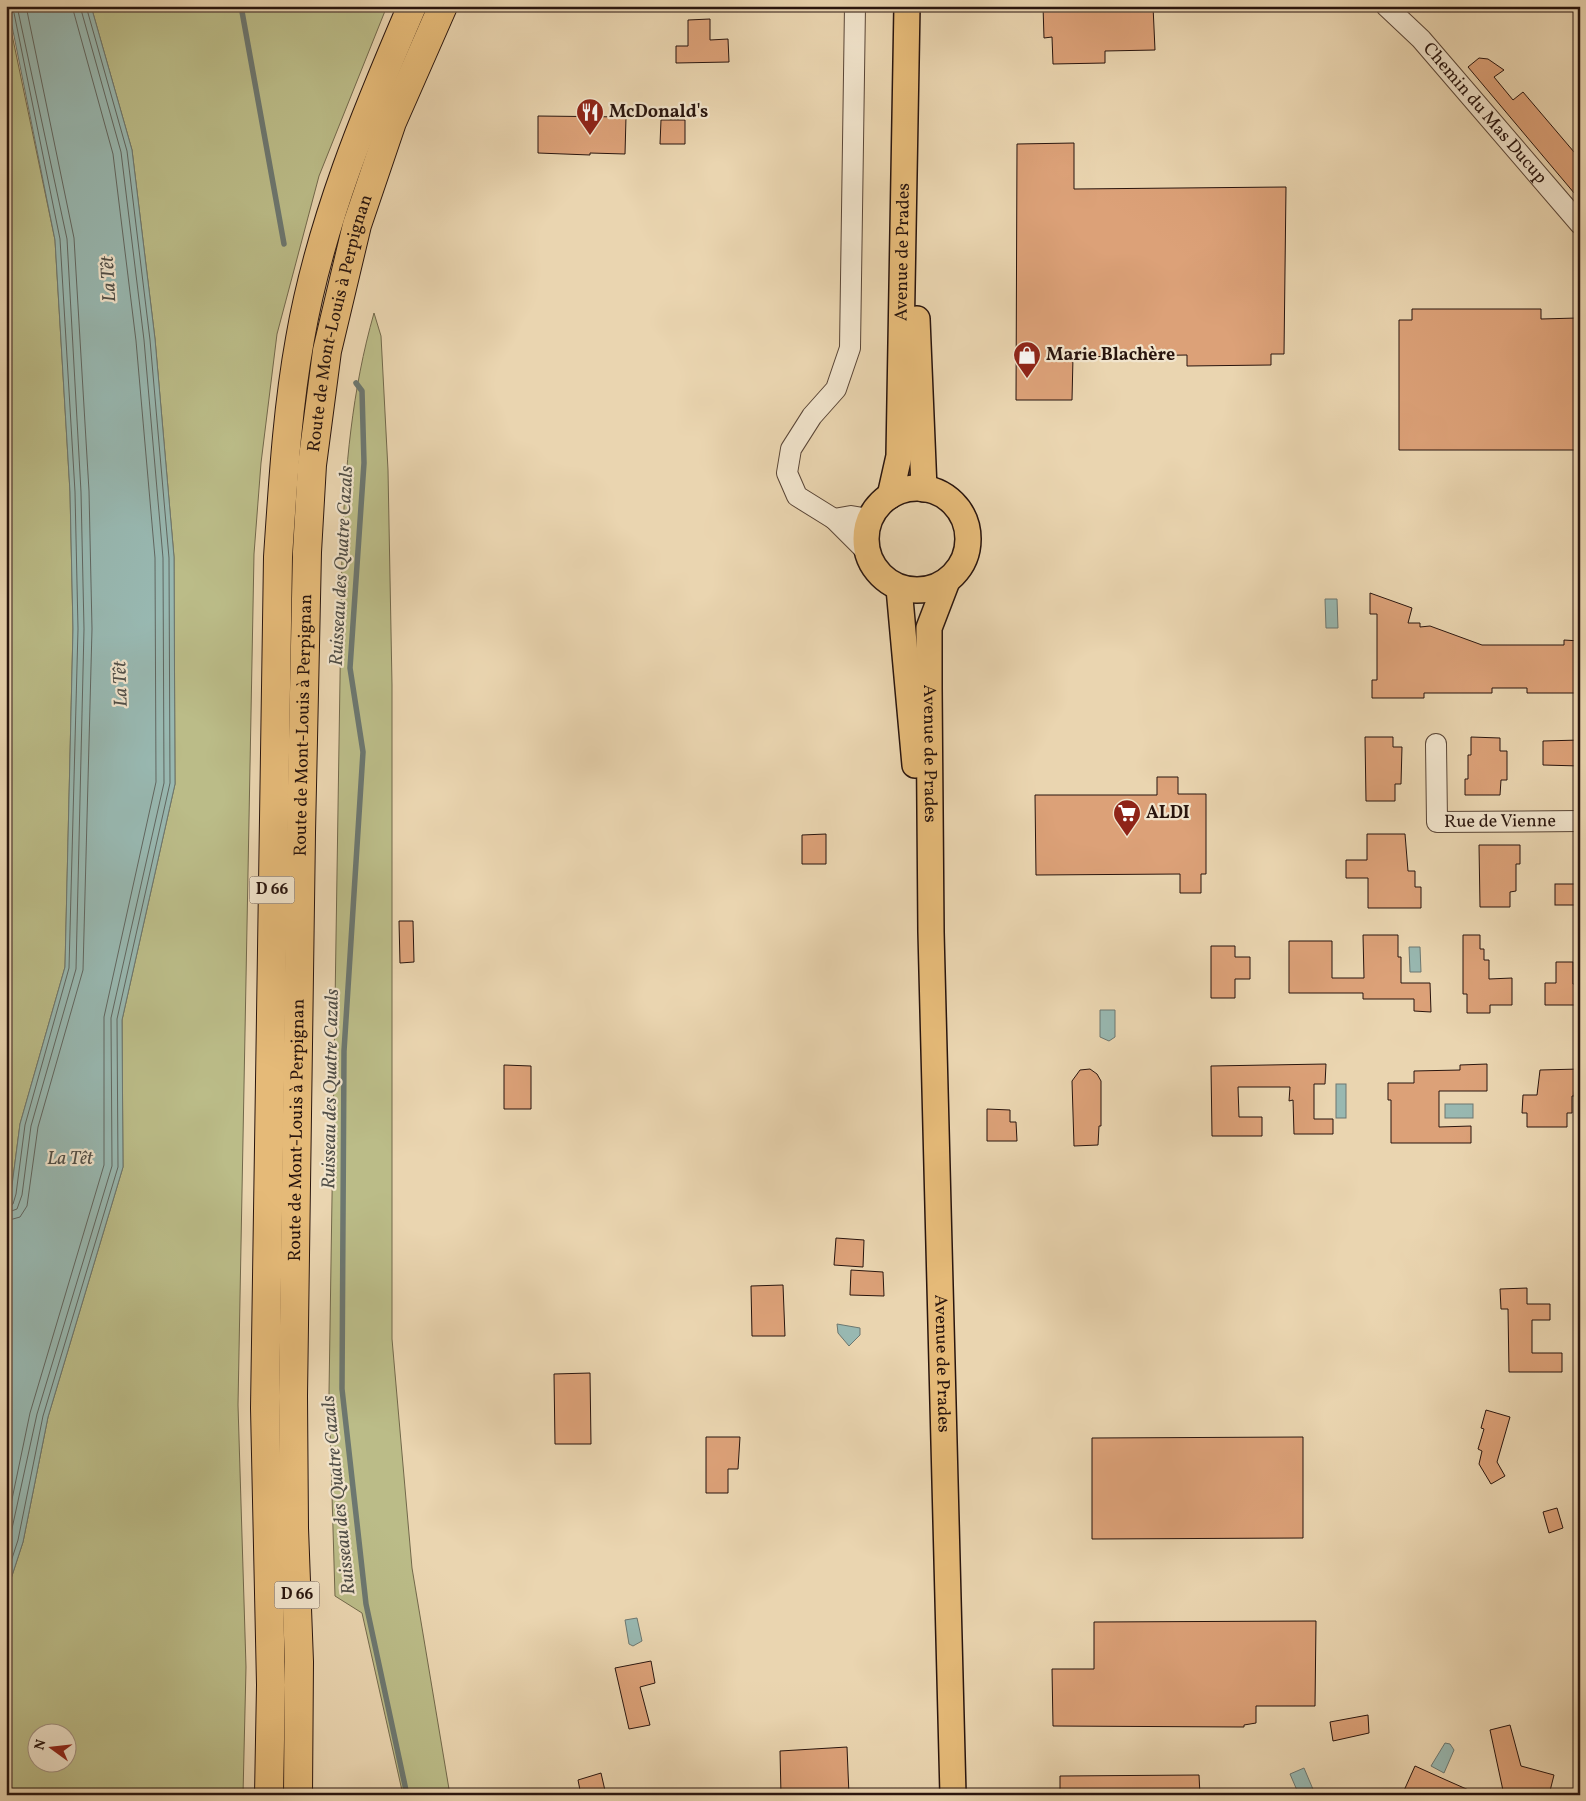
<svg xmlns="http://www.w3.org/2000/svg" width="1586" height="1801" font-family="Vollkorn,serif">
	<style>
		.green { fill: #bbbc88; stroke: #72684b; fill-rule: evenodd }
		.water { fill: #98b8b1; stroke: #6c7770 }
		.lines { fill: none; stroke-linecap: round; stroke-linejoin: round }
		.shore { stroke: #606660; stroke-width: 1 }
		.stream { stroke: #6c7770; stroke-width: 5.5 }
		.building { fill: #dca178; stroke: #29150e }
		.minor-casing { stroke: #594536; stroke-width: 22 }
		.major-casing { stroke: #29150e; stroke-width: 28 }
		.highway-casing { stroke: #29150e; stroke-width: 30 }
		.minor { stroke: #f1e4cc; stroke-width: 20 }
		.major { stroke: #e5ba78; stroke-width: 25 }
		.highway { stroke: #e5ba78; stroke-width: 28 }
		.labels { text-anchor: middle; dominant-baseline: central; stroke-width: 4.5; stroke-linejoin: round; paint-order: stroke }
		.shield { fill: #f1e4cc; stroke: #655347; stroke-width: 1 }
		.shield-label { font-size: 16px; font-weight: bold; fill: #29150e }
		.poi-label { font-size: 18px; font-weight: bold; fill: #29150e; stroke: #f1e4cc; text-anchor: start }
		.street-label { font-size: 18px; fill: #29150e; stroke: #f1e4cc }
		.water-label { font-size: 19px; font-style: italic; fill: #504e47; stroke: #f1e4cc }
	</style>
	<rect width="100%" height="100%" fill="#ead5b0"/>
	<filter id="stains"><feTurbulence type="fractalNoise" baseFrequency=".004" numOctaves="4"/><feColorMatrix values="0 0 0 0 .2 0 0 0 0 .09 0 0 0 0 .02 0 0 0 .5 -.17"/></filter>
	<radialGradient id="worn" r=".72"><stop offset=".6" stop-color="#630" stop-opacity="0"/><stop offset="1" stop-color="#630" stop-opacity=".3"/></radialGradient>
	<g class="green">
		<path d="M 6,6 L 55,240 L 70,492 L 73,629 L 65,967 L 20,1124 L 11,1193 L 6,1210 Z"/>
		<path d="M 91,6 L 387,6 L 319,176 L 277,334 L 261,463 L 254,554 L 238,1405 L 246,1667 L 243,1795 L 6,1795 L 6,1594 L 23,1542 L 48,1417 L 123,1167 L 122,1020 L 175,784 L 174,557 L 155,339 L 132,150 ZM 38,1734 L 68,1734 L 68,1764 L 38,1764 Z"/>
		<path d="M 374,313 L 381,336 L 388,470 L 392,685 L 392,1339 L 412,1568 L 450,1795 L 403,1795 L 362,1613 L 335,1596 L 329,1393 L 342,550 C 345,469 352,390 374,313 Z"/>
	</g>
	<g class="water">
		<path d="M 8,6 L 91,6 L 132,150 L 155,339 L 174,557 L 175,784 L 122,1020 L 123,1167 L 48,1417 L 23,1542 L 6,1594 L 6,1210 L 11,1193 L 20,1124 L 65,967 L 73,629 L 70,492 L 55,240 Z"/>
		<path d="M 1325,599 L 1337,599 L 1338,628 L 1326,628 Z"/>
		<path d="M 1409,947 L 1420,947 L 1421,972 L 1410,972 Z"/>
		<path d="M 1100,1010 L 1115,1010 L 1115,1037 L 1109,1041 L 1100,1037 Z"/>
		<rect x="1336" y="1084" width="10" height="34"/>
		<rect x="1445" y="1104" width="28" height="14"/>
		<path d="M 837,1324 L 860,1328 L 860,1335 L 849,1346 L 838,1333 Z"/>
		<path d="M 637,1618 L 642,1641 L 633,1646 L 629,1644 L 625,1620 Z"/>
		<path d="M 1445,1743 L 1450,1744 L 1454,1750 L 1444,1773 L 1431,1766 Z"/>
		<path d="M 1304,1768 L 1315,1794 L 1313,1795 L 1299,1795 L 1290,1774 Z"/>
	</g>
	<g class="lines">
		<g class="shore">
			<path d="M 6,8 L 11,9 L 14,13 L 60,239 L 75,492 L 78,629 L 69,968 L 25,1125 L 16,1194 L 13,1204 L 6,1207"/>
			<path d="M 6,1213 L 17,1209 L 22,1195 L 31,1126 L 76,969 L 84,629 L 81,492 L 67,239 L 17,6"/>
			<path d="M 6,1221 L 20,1217 L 27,1206 L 38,1127 L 83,970 L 92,629 L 89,491 L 74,238 L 26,6"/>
			<path d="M 6,1528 L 30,1413 L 104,1165 L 104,1017 L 156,782 L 155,558 L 136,341 L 113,154 L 72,6"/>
			<path d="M 6,1556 L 37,1414 L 112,1166 L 111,1018 L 164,783 L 163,558 L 144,340 L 121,152 L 80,6"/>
			<path d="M 6,1577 L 18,1540 L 43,1416 L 118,1167 L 117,1019 L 170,783 L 169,558 L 150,340 L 127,151 L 86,6"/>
		</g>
		<g class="stream">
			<path d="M 241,6 L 284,244"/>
			<path d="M 356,383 L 362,391 L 364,463 L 350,668 L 363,752 L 344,1051 L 342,1389 L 366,1604 L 407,1795"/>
		</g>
	</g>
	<g class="building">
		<path d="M 1043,6 L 1153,6 L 1155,50 L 1105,51 L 1105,63 L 1053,64 L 1052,37 L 1044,38 Z"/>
		<path d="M 710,19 L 710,40 L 728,39 L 729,62 L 676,63 L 676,46 L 688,46 L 688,20 Z"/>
		<path d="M 1479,58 L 1488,59 L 1504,70 L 1494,77 L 1513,100 L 1523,92 L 1580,159 L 1580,200 L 1468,67 Z"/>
		<path d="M 538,116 L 626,117 L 625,154 L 590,153 L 590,155 L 538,153 Z"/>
		<path d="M 661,120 L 685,120 L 685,144 L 660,144 Z"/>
		<path d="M 1074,143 L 1074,189 L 1286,187 L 1284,354 L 1271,354 L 1271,365 L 1187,366 L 1187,355 L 1073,357 L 1072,400 L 1016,400 L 1017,144 Z"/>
		<path d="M 1412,309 L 1541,309 L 1541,319 L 1577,318 L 1577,450 L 1399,450 L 1399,320 L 1412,320 Z"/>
		<path d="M 1370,593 L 1412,608 L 1408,623 L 1420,623 L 1420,627 L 1430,626 L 1482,645 L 1564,645 L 1564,640 L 1580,641 L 1580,693 L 1527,693 L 1527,688 L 1492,688 L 1492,693 L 1424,693 L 1424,698 L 1372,698 L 1372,680 L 1377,680 L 1377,614 L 1370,614 Z"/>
		<path d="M 1365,737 L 1393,737 L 1393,747 L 1402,747 L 1401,784 L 1395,784 L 1395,801 L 1366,801 Z"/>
		<path d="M 1471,737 L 1500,738 L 1500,751 L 1507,751 L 1507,780 L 1501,780 L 1500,795 L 1465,795 L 1465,779 L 1468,779 L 1468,755 L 1471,755 Z"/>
		<path d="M 1580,740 L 1580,766 L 1543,765 L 1543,741 Z"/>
		<path d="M 1157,777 L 1178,777 L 1178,794 L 1206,794 L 1206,874 L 1201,874 L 1201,893 L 1180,893 L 1180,874 L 1036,875 L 1035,795 L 1157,795 Z"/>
		<path d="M 826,834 L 826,864 L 802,864 L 802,835 Z"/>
		<path d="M 1367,834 L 1405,834 L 1408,871 L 1415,871 L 1415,887 L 1421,887 L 1421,908 L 1368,908 L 1368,878 L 1346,878 L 1346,860 L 1367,860 Z"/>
		<path d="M 1479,845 L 1520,845 L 1520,864 L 1516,864 L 1516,891 L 1510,892 L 1510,907 L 1480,907 Z"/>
		<rect x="1555" y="884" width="25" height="21"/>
		<path d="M 399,921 L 413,921 L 414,962 L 400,963 Z"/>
		<path d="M 1363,935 L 1398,935 L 1398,957 L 1401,957 L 1401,983 L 1430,983 L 1431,1012 L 1414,1011 L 1414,999 L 1363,999 L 1363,993 L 1289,993 L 1289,941 L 1332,941 L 1332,978 L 1364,978 Z"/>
		<path d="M 1463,935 L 1480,935 L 1480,949 L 1484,949 L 1484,960 L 1489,960 L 1489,979 L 1512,978 L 1512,1005 L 1490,1005 L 1490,1013 L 1467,1013 L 1467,994 L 1463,994 Z"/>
		<path d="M 1211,946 L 1235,946 L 1235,957 L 1250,957 L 1250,979 L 1235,979 L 1235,998 L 1211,998 Z"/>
		<path d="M 1556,962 L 1573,962 L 1573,984 L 1580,984 L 1580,1005 L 1545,1005 L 1545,983 L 1556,983 Z"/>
		<path d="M 1326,1064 L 1325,1084 L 1314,1084 L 1314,1119 L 1333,1119 L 1333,1134 L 1294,1134 L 1293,1100 L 1289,1101 L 1290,1087 L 1238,1087 L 1239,1117 L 1262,1117 L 1262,1136 L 1212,1136 L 1211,1066 Z"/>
		<path d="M 1487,1064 L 1487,1091 L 1439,1091 L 1439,1127 L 1471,1126 L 1471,1143 L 1391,1143 L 1391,1100 L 1388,1100 L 1388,1083 L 1414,1083 L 1414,1071 L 1460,1070 L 1460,1065 Z"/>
		<path d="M 504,1065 L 531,1066 L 531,1109 L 504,1109 Z"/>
		<path d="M 1090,1069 L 1097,1074 L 1101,1081 L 1101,1126 L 1099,1126 L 1098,1145 L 1074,1146 L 1072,1081 L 1080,1070 Z"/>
		<path d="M 1580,1069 L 1580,1084 L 1575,1084 L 1574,1096 L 1572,1096 L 1572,1113 L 1567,1113 L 1567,1127 L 1527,1127 L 1527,1113 L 1522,1113 L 1523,1095 L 1537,1095 L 1540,1070 Z"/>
		<path d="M 987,1109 L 1010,1110 L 1010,1122 L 1016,1122 L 1017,1141 L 987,1141 Z"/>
		<path d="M 836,1238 L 864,1240 L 863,1267 L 834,1265 Z"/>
		<path d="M 851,1270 L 883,1272 L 884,1296 L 850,1295 Z"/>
		<path d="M 783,1285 L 785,1336 L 752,1336 L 751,1286 Z"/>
		<path d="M 1527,1288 L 1527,1304 L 1550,1304 L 1550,1320 L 1532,1320 L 1532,1353 L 1562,1353 L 1562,1372 L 1509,1372 L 1508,1309 L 1501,1309 L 1500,1289 Z"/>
		<path d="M 590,1373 L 591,1444 L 555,1444 L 554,1374 Z"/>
		<path d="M 1486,1410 L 1510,1417 L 1497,1462 L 1505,1476 L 1491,1484 L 1479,1464 L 1482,1451 L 1478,1449 L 1484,1429 L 1481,1428 Z"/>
		<path d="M 706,1437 L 740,1437 L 738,1469 L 728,1469 L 728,1493 L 706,1493 Z"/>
		<path d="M 1303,1437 L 1303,1538 L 1092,1539 L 1092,1438 Z"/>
		<path d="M 1557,1508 L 1563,1528 L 1549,1533 L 1543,1512 Z"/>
		<path d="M 1316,1621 L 1315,1706 L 1256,1706 L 1256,1723 L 1244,1725 L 1244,1727 L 1053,1726 L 1052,1669 L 1094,1669 L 1094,1622 Z"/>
		<path d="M 651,1661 L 655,1683 L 640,1687 L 650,1725 L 629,1729 L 615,1668 Z"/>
		<path d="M 1368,1715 L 1369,1733 L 1333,1741 L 1330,1722 Z"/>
		<path d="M 1510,1725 L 1521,1766 L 1554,1775 L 1549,1795 L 1504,1795 L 1490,1730 Z"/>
		<path d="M 847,1747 L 849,1795 L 781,1795 L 780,1751 Z"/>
		<path d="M 1415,1766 L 1446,1780 L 1480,1795 L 1402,1795 Z"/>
		<path d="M 601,1773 L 606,1795 L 581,1795 L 578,1780 Z"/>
		<path d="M 1199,1775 L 1200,1795 L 1060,1795 L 1060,1776 Z"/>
	</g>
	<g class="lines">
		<g class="minor-casing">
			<g id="minor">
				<path d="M 855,6 L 850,348 L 836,389 L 812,416 L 791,449 L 787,473 L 797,496 L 834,519 L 867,552"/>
				<path id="s1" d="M 1386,6 L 1421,39 L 1580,224"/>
				<path d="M 834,519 L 851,516 L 869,519"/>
				<path id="s2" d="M 1436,744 L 1437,822 L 1580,821"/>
			</g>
		</g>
		<g class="major-casing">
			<g id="major">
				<path d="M 917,319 L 924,489"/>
				<circle cx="917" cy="539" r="51"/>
				<path id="s3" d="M 890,496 L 899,456 L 907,6"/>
				<path id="s4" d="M 947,581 L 929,628 L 929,688 L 931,932 L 953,1795"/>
				<path d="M 899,588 L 915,765"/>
			</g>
		</g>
		<g class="highway-casing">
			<g id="highway">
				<path d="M 269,1795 L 271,1685 L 265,1408 L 278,557 C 283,484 287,411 300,339 C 320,223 366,113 412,6"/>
				<path id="s5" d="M 298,1795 L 299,1662 L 294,1528 L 293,1396 L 301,833 L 307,552 L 312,465 L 327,351 L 357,225 L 392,122 L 443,6"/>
			</g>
		</g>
		<use href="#minor" class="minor"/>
		<use href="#major" class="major"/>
		<use href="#highway" class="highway"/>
	</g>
	<defs>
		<g id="restaurant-pin" transform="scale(1.4375)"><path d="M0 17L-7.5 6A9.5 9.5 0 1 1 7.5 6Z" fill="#8f2418" stroke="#f1e4cc"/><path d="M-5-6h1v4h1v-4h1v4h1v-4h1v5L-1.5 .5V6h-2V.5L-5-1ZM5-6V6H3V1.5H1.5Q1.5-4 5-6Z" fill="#fff"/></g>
		<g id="shop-pin" transform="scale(1.4375)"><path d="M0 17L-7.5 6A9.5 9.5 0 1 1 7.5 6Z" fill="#8f2418" stroke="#f1e4cc"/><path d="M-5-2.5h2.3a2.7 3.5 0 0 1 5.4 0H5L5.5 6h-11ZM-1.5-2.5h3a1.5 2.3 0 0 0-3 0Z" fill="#fff"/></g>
		<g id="supermarket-pin" transform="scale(1.4375)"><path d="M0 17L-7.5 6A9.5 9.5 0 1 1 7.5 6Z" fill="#8f2418" stroke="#f1e4cc"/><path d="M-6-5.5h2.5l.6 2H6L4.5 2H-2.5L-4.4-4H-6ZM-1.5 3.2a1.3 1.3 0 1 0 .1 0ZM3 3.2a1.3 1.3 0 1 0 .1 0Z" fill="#fff"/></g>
	</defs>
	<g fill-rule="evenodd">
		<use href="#restaurant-pin" x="590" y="112"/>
		<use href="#shop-pin" x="1027" y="355"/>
		<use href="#supermarket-pin" x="1127" y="813"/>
	</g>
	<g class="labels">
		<g class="shield">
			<rect x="249.5" y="876.5" width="45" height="27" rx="4"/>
			<rect x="274.5" y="1581.5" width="45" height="27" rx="4"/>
		</g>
		<g class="shield-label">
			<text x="272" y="890">D 66</text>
			<text x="297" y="1595">D 66</text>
		</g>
		<g class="poi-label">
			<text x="609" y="112">McDonald's</text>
			<text x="1046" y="355">Marie Blachère</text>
			<text x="1146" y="813">ALDI</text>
		</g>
		<g class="street-label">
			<text stroke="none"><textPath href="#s1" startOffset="146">Chemin du Mas Ducup</textPath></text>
			<text stroke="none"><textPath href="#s3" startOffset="245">Avenue de Prades</textPath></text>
			<text stroke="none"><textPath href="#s5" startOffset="1475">Route de Mont-Louis à Perpignan</textPath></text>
			<text stroke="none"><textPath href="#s5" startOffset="1070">Route de Mont-Louis à Perpignan</textPath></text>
			<text stroke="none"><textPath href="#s4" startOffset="176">Avenue de Prades</textPath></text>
			<text stroke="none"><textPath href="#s2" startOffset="141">Rue de Vienne</textPath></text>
			<text stroke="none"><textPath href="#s5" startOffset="665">Route de Mont-Louis à Perpignan</textPath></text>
			<text stroke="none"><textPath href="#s4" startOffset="786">Avenue de Prades</textPath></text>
		</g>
		<g class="water-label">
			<text transform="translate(109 279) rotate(-93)">La Têt</text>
			<text transform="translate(342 566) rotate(-87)">Ruisseau des Quatre Cazals</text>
			<text transform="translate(121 684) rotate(-92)">La Têt</text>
			<text transform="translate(331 1089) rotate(-89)">Ruisseau des Quatre Cazals</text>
			<text x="70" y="1159">La Têt</text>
			<text transform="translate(339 1495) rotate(-96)">Ruisseau des Quatre Cazals</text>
		</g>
	</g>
	<rect width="1586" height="1801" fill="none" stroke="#ead5b0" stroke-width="25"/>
	<rect x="8" y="8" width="1571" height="1786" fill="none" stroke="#29150e" stroke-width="2.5"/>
	<rect x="12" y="12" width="1561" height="1776" fill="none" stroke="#29150e"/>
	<g transform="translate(52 1748) rotate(285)"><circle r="24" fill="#f1e4cc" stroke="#a19180"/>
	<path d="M0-4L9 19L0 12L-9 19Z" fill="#8f2418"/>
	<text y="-8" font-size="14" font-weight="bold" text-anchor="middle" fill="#29150e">N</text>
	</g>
	<rect width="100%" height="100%" filter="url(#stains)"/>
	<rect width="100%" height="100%" fill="url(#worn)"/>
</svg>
